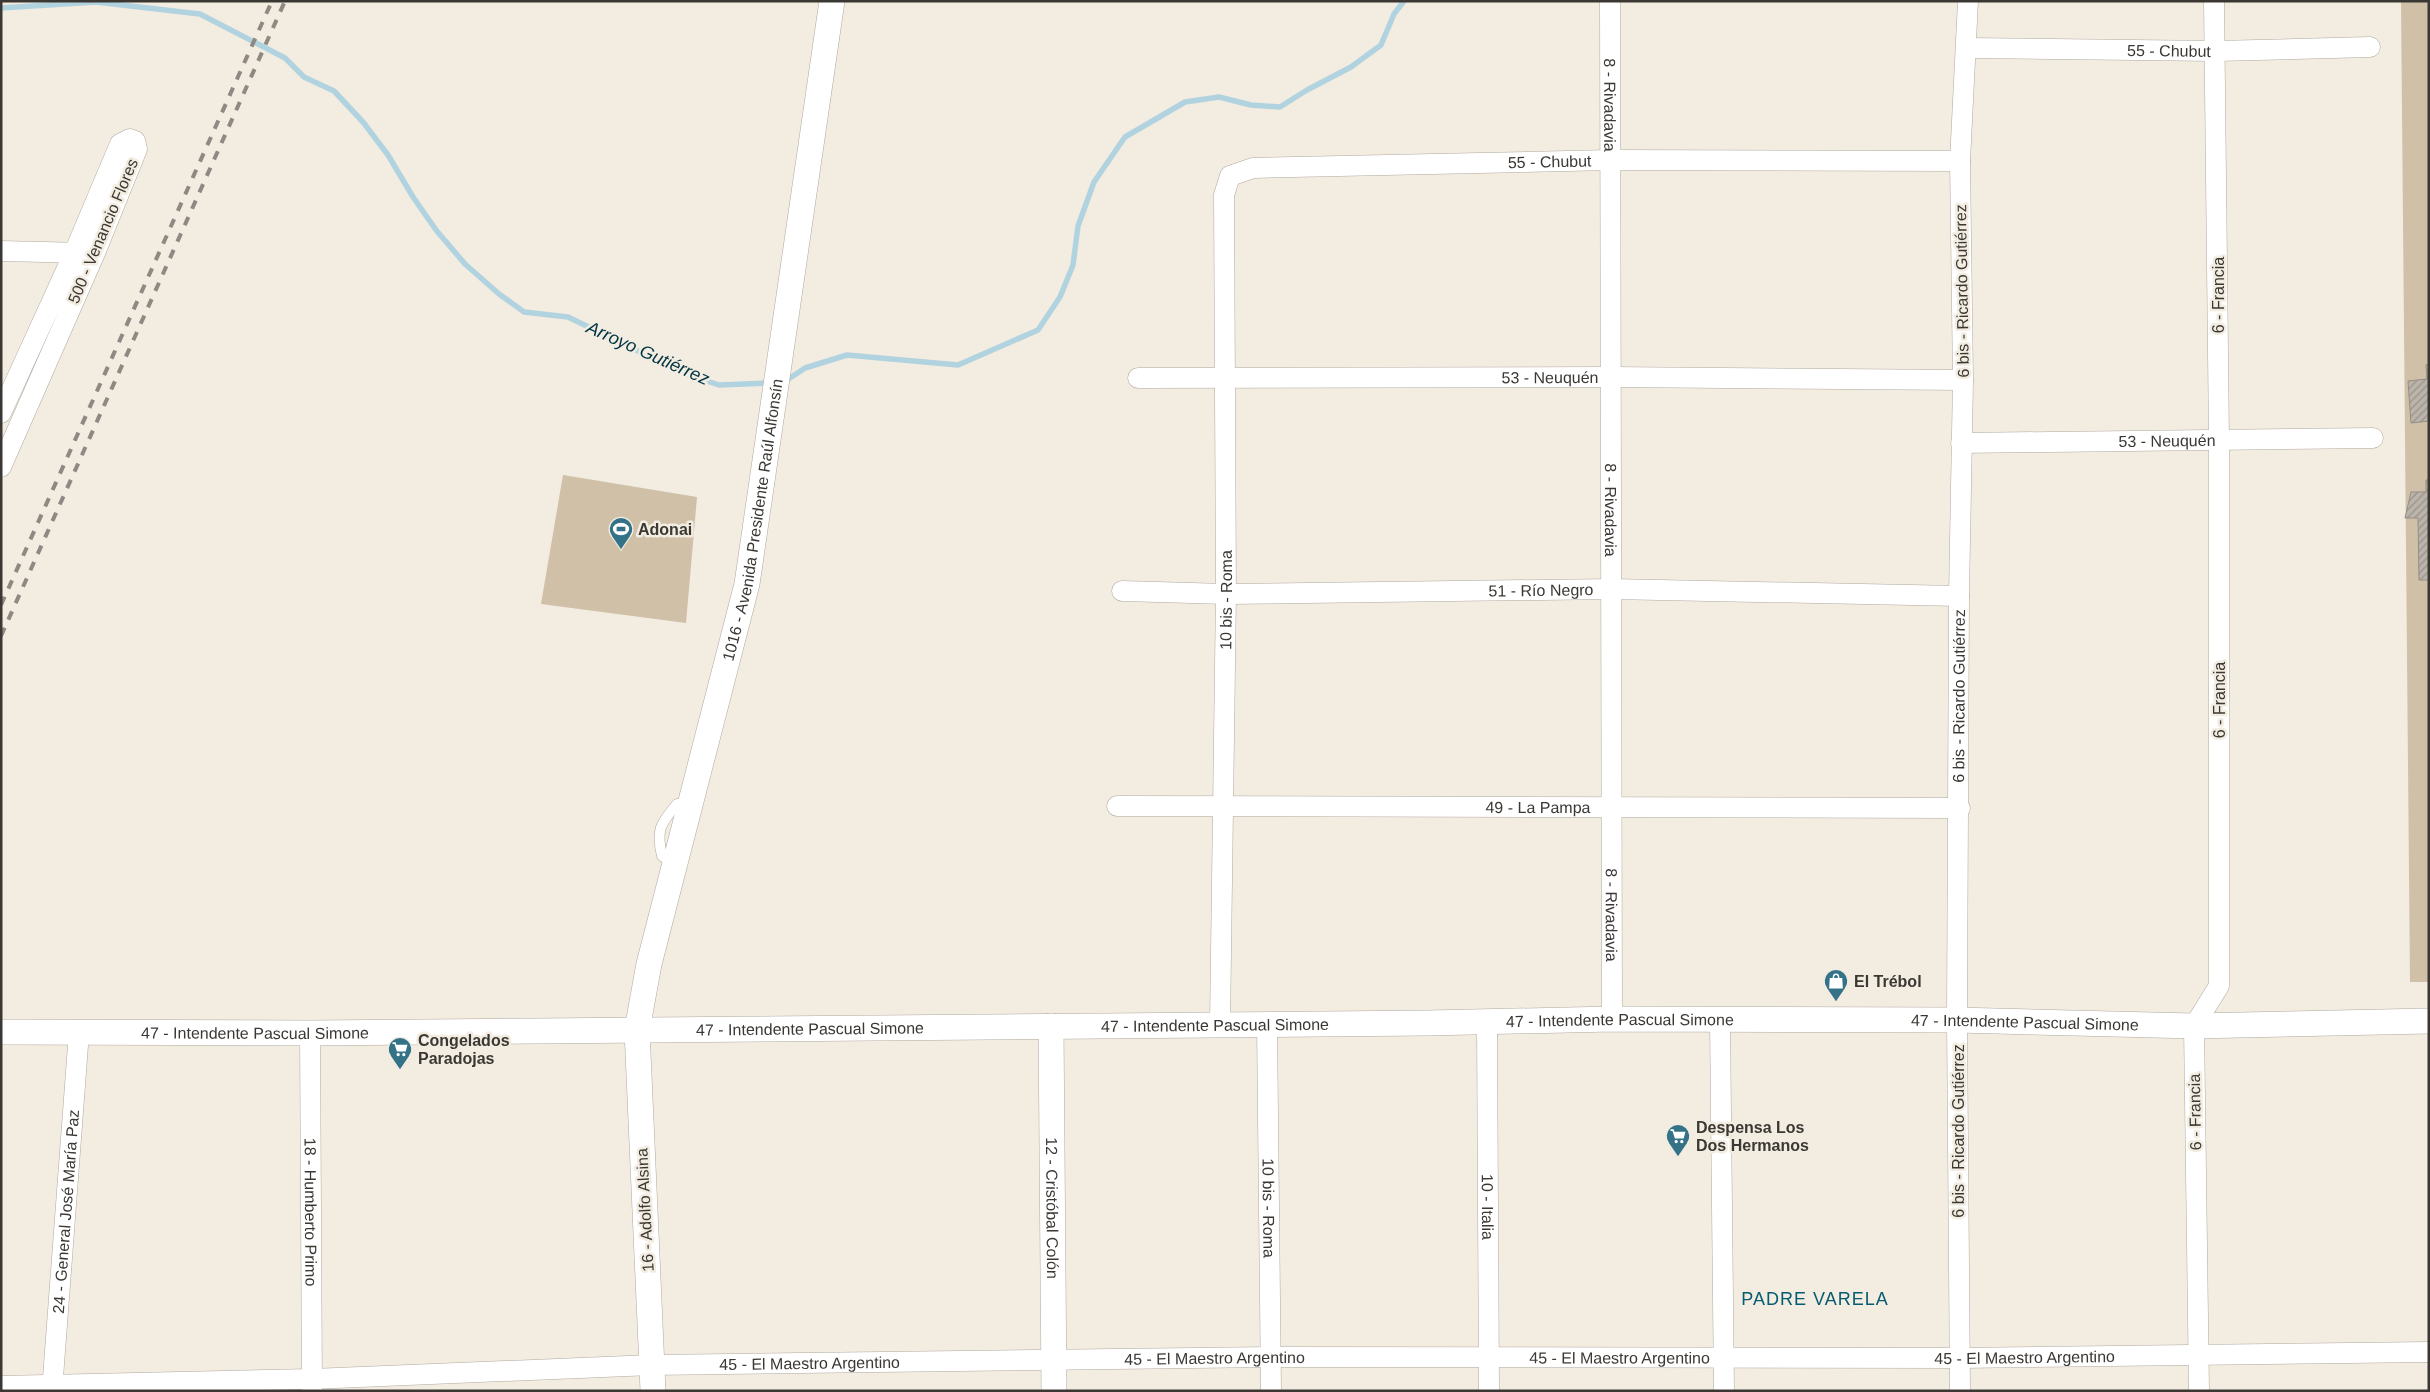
<svg xmlns="http://www.w3.org/2000/svg" width="2430" height="1392" font-family="Helvetica,sans-serif">
	<style>
		.park { fill: #d0c0a7 }
		.lines { fill: none; stroke-linecap: round; stroke-linejoin: round }
		.stream { stroke: #b1d3e0; stroke-width: 5.5 }
		.building { fill: url(#building-hatch); stroke: #948e84 }
		.service-casing { stroke: #b0a99f; stroke-width: 11 }
		.minor-casing { stroke: #b0a99f; stroke-width: 21 }
		.tertiary-casing { stroke: #b0a99f; stroke-width: 26 }
		.service { stroke: #fff; stroke-width: 10 }
		.minor { stroke: #fff; stroke-width: 20 }
		.tertiary { stroke: #fff; stroke-width: 25 }
		.rail { stroke: #8e8982; stroke-width: 4; stroke-dasharray: 9 9; stroke-linecap: butt }
		.labels { text-anchor: middle; dominant-baseline: central; stroke-width: 5; stroke-linejoin: round; paint-order: stroke }
		.street-label { font-size: 16px; fill: #3b3834; stroke: #f2ece1 }
		.poi-label { font-size: 16px; font-weight: bold; fill: #3b3834; stroke: #f2ece1; text-anchor: start }
		.water-label { font-size: 18px; font-style: italic; fill: #003342; stroke: #f2ece1 }
		.neighbourhood-label { font-size: 18px; letter-spacing: 1px; fill: #055b72; stroke: #f2ece1 }
	</style>
	<defs>
		<pattern id="building-hatch" width="6" height="6" patternUnits="userSpaceOnUse" patternTransform="scale(1.25)"><rect width="6" height="6" fill="#bbb4aa"/><path d="M-1 1l2-2M0 6l6-6M5 7l2-2" fill="none" stroke="#99938b"/></pattern>
	</defs>
	<rect width="100%" height="100%" fill="#f2ece1"/>
	<g class="park">
		<path d="M 2401,1 L 2429,1 L 2429,982 L 2410,982 Z"/>
		<path d="M 563,475 L 697,497 L 686,623 L 541,604 Z"/>
	</g>
	<g class="lines">
		<g class="stream">
			<path d="M 1,8 L 96,2 L 200,14 L 285,58 L 304,77 L 334,91 L 363,122 L 388,155 L 413,197 L 436,230 L 465,264 L 499,294 L 524,312 L 568,317 L 686,374 L 719,385 L 770,383"/>
			<path d="M 784,382 L 805,368 L 847,355 L 958,365 L 1038,330 L 1060,297 L 1073,265 L 1078,226 L 1094,182 L 1125,137 L 1185,102 L 1219,97 L 1251,105 L 1280,107 L 1307,90 L 1351,67 L 1381,45 L 1394,14 L 1404,1"/>
		</g>
	</g>
	<g class="building">
		<path d="M 2429,364 L 2429,421 L 2411,423 L 2408,381 L 2427,379 L 2426,365 Z"/>
		<path d="M 2426,480 L 2429,480 L 2429,580 L 2419,580 L 2418,518 L 2405,518 L 2411,492 L 2426,492 Z"/>
	</g>
	<g class="lines">
		<g class="service-casing">
			<path id="service" d="M 674,863 L 662,856 C 656,830 660,824 677,804 L 689,804"/>
		</g>
		<g class="minor-casing">
			<g id="minor">
				<path id="s1" d="M 1610,1 L 1612,1019"/>
				<path id="s2" d="M 1968,48 L 2216,51 L 2370,47"/>
				<path d="M 1,251 L 85,253"/>
				<path id="s3" d="M 1138,378 L 1611,377 L 1963,380"/>
				<path d="M 1,413 L 74,253 L 120,144 L 130,139 L 135,141 L 137,149 L 95,253 L 1,467"/>
				<path id="s4" d="M 1961,443 L 2373,438"/>
				<path id="s5" d="M 1122,591 L 1226,594 L 1611,589 L 1959,596"/>
				<path id="s6" d="M 1117,806 L 1960,808"/>
				<path d="M 1720,1021 L 1724,1391"/>
				<path id="s7" d="M 1487,1023 L 1489,1391"/>
				<path id="s8" d="M 1267,1024 L 1271,1391"/>
				<path id="s9" d="M 1220,1025 L 1226,594 L 1224,195 L 1230,176 L 1253,168 L 1610,160 L 1960,161"/>
				<path id="s10" d="M 310,1033 L 312,1391"/>
				<path id="s11" d="M 1,1386 L 312,1379 L 652,1365 L 1270,1357 L 1960,1358 L 2429,1352"/>
				<path id="s12" d="M 52,1391 L 79,1032"/>
				<path id="s13" d="M 1960,1391 L 1957,1020 L 1959,596 L 1963,380 L 1960,161 L 1968,1"/>
				<path d="M 2199,1391 L 2194,1026 L 2219,986 L 2219,440 L 2214,1"/>
			</g>
		</g>
		<g class="tertiary-casing">
			<g id="tertiary">
				<path id="s14" d="M 1051,1026 L 1054,1391"/>
				<path id="s15" d="M 1,1032 L 310,1033 L 1428,1023 L 1612,1019 L 1957,1020 L 2194,1026 L 2429,1021"/>
				<path id="s16" d="M 653,1391 L 637,1030 L 649,964 L 747,584 L 832,1"/>
			</g>
		</g>
		<use href="#service" class="service"/>
		<use href="#minor" class="minor"/>
		<use href="#tertiary" class="tertiary"/>
		<g class="rail">
			<path d="M 1,605 L 272,1"/>
			<path d="M 1,636 L 285,1"/>
		</g>
	</g>
	<defs>
		<g id="stadium-pin" transform="scale(1.25)"><path d="M0 17L-7.5 6A9.5 9.5 0 1 1 7.5 6Z" fill="#347288" stroke="#f2ece1"/><path d="M0-5a6.5 5 0 1 0 0 10a6.5 5 0 1 0 0-10ZM-3.5-1.8h7v3.6h-7Z" fill="#fff"/></g>
		<g id="shop-pin" transform="scale(1.25)"><path d="M0 17L-7.5 6A9.5 9.5 0 1 1 7.5 6Z" fill="#347288" stroke="#f2ece1"/><path d="M-5-2.5h2.3a2.7 3.5 0 0 1 5.4 0H5L5.5 6h-11ZM-1.5-2.5h3a1.5 2.3 0 0 0-3 0Z" fill="#fff"/></g>
		<g id="supermarket-pin" transform="scale(1.25)"><path d="M0 17L-7.5 6A9.5 9.5 0 1 1 7.5 6Z" fill="#347288" stroke="#f2ece1"/><path d="M-6-5.5h2.5l.6 2H6L4.5 2H-2.5L-4.4-4H-6ZM-1.5 3.2a1.3 1.3 0 1 0 .1 0ZM3 3.2a1.3 1.3 0 1 0 .1 0Z" fill="#fff"/></g>
	</defs>
	<g fill-rule="evenodd">
		<use href="#stadium-pin" x="621" y="529"/>
		<use href="#shop-pin" x="1836" y="981"/>
		<use href="#supermarket-pin" x="400" y="1049"/>
		<use href="#supermarket-pin" x="1678" y="1136"/>
	</g>
	<g class="labels">
		<g class="street-label">
			<text stroke="none"><textPath href="#s2" startOffset="201">55 - Chubut</textPath></text>
			<text stroke="none"><textPath href="#s1" startOffset="104">8 - Rivadavia</textPath></text>
			<text stroke="none"><textPath href="#s9" startOffset="1171">55 - Chubut</textPath></text>
			<text transform="translate(103 231) rotate(-67)">500 - Venancio Flores</text>
			<text transform="translate(1962 291) rotate(-91)">6 bis - Ricardo Gutiérrez</text>
			<text transform="translate(2218 295) rotate(-90)">6 - Francia</text>
			<text stroke="none"><textPath href="#s3" startOffset="412">53 - Neuquén</textPath></text>
			<text stroke="none"><textPath href="#s4" startOffset="206">53 - Neuquén</textPath></text>
			<text stroke="none"><textPath href="#s1" startOffset="509">8 - Rivadavia</textPath></text>
			<text stroke="none"><textPath href="#s16" startOffset="885">1016 - Avenida Presidente Raúl Alfonsín</textPath></text>
			<text stroke="none"><textPath href="#s5" startOffset="419">51 - Río Negro</textPath></text>
			<text stroke="none"><textPath href="#s9" startOffset="425">10 bis - Roma</textPath></text>
			<text stroke="none"><textPath href="#s13" startOffset="695">6 bis - Ricardo Gutiérrez</textPath></text>
			<text transform="translate(2219 700) rotate(-90)">6 - Francia</text>
			<text stroke="none"><textPath href="#s6" startOffset="421">49 - La Pampa</textPath></text>
			<text stroke="none"><textPath href="#s1" startOffset="914">8 - Rivadavia</textPath></text>
			<text stroke="none"><textPath href="#s15" startOffset="1619">47 - Intendente Pascual Simone</textPath></text>
			<text stroke="none"><textPath href="#s15" startOffset="2024">47 - Intendente Pascual Simone</textPath></text>
			<text stroke="none"><textPath href="#s15" startOffset="1214">47 - Intendente Pascual Simone</textPath></text>
			<text stroke="none"><textPath href="#s15" startOffset="809">47 - Intendente Pascual Simone</textPath></text>
			<text stroke="none"><textPath href="#s15" startOffset="254">47 - Intendente Pascual Simone</textPath></text>
			<text transform="translate(2195 1112) rotate(-91)">6 - Francia</text>
			<text transform="translate(1958 1131) rotate(-90)">6 bis - Ricardo Gutiérrez</text>
			<text stroke="none"><textPath href="#s8" startOffset="184">10 bis - Roma</textPath></text>
			<text stroke="none"><textPath href="#s7" startOffset="184">10 - Italia</textPath></text>
			<text stroke="none"><textPath href="#s14" startOffset="182">12 - Cristóbal Colón</textPath></text>
			<text transform="translate(645 1210) rotate(-93)">16 - Adolfo Alsina</text>
			<text stroke="none"><textPath href="#s12" startOffset="180">24 - General José María Paz</textPath></text>
			<text stroke="none"><textPath href="#s10" startOffset="179">18 - Humberto Primo</textPath></text>
			<text stroke="none"><textPath href="#s11" startOffset="2024">45 - El Maestro Argentino</textPath></text>
			<text stroke="none"><textPath href="#s11" startOffset="1619">45 - El Maestro Argentino</textPath></text>
			<text stroke="none"><textPath href="#s11" startOffset="1214">45 - El Maestro Argentino</textPath></text>
			<text stroke="none"><textPath href="#s11" startOffset="809">45 - El Maestro Argentino</textPath></text>
		</g>
		<g class="poi-label">
			<text x="638" y="529">Adonai</text>
			<text x="1854" y="981">El Trébol</text>
			<text x="418" y="1040">Congelados<tspan x="418" dy="18">Paradojas</tspan></text>
			<text x="1696" y="1127">Despensa Los<tspan x="1696" dy="18">Dos Hermanos</tspan></text>
		</g>
		<g class="water-label">
			<text transform="translate(648 353) rotate(24)">Arroyo Gutiérrez</text>
		</g>
		<g class="neighbourhood-label">
			<text x="1815" y="1299">PADRE VARELA</text>
		</g>
	</g>
	<rect width="2430" height="1392" fill="none" stroke="#3b3834" stroke-width="5"/>
</svg>
